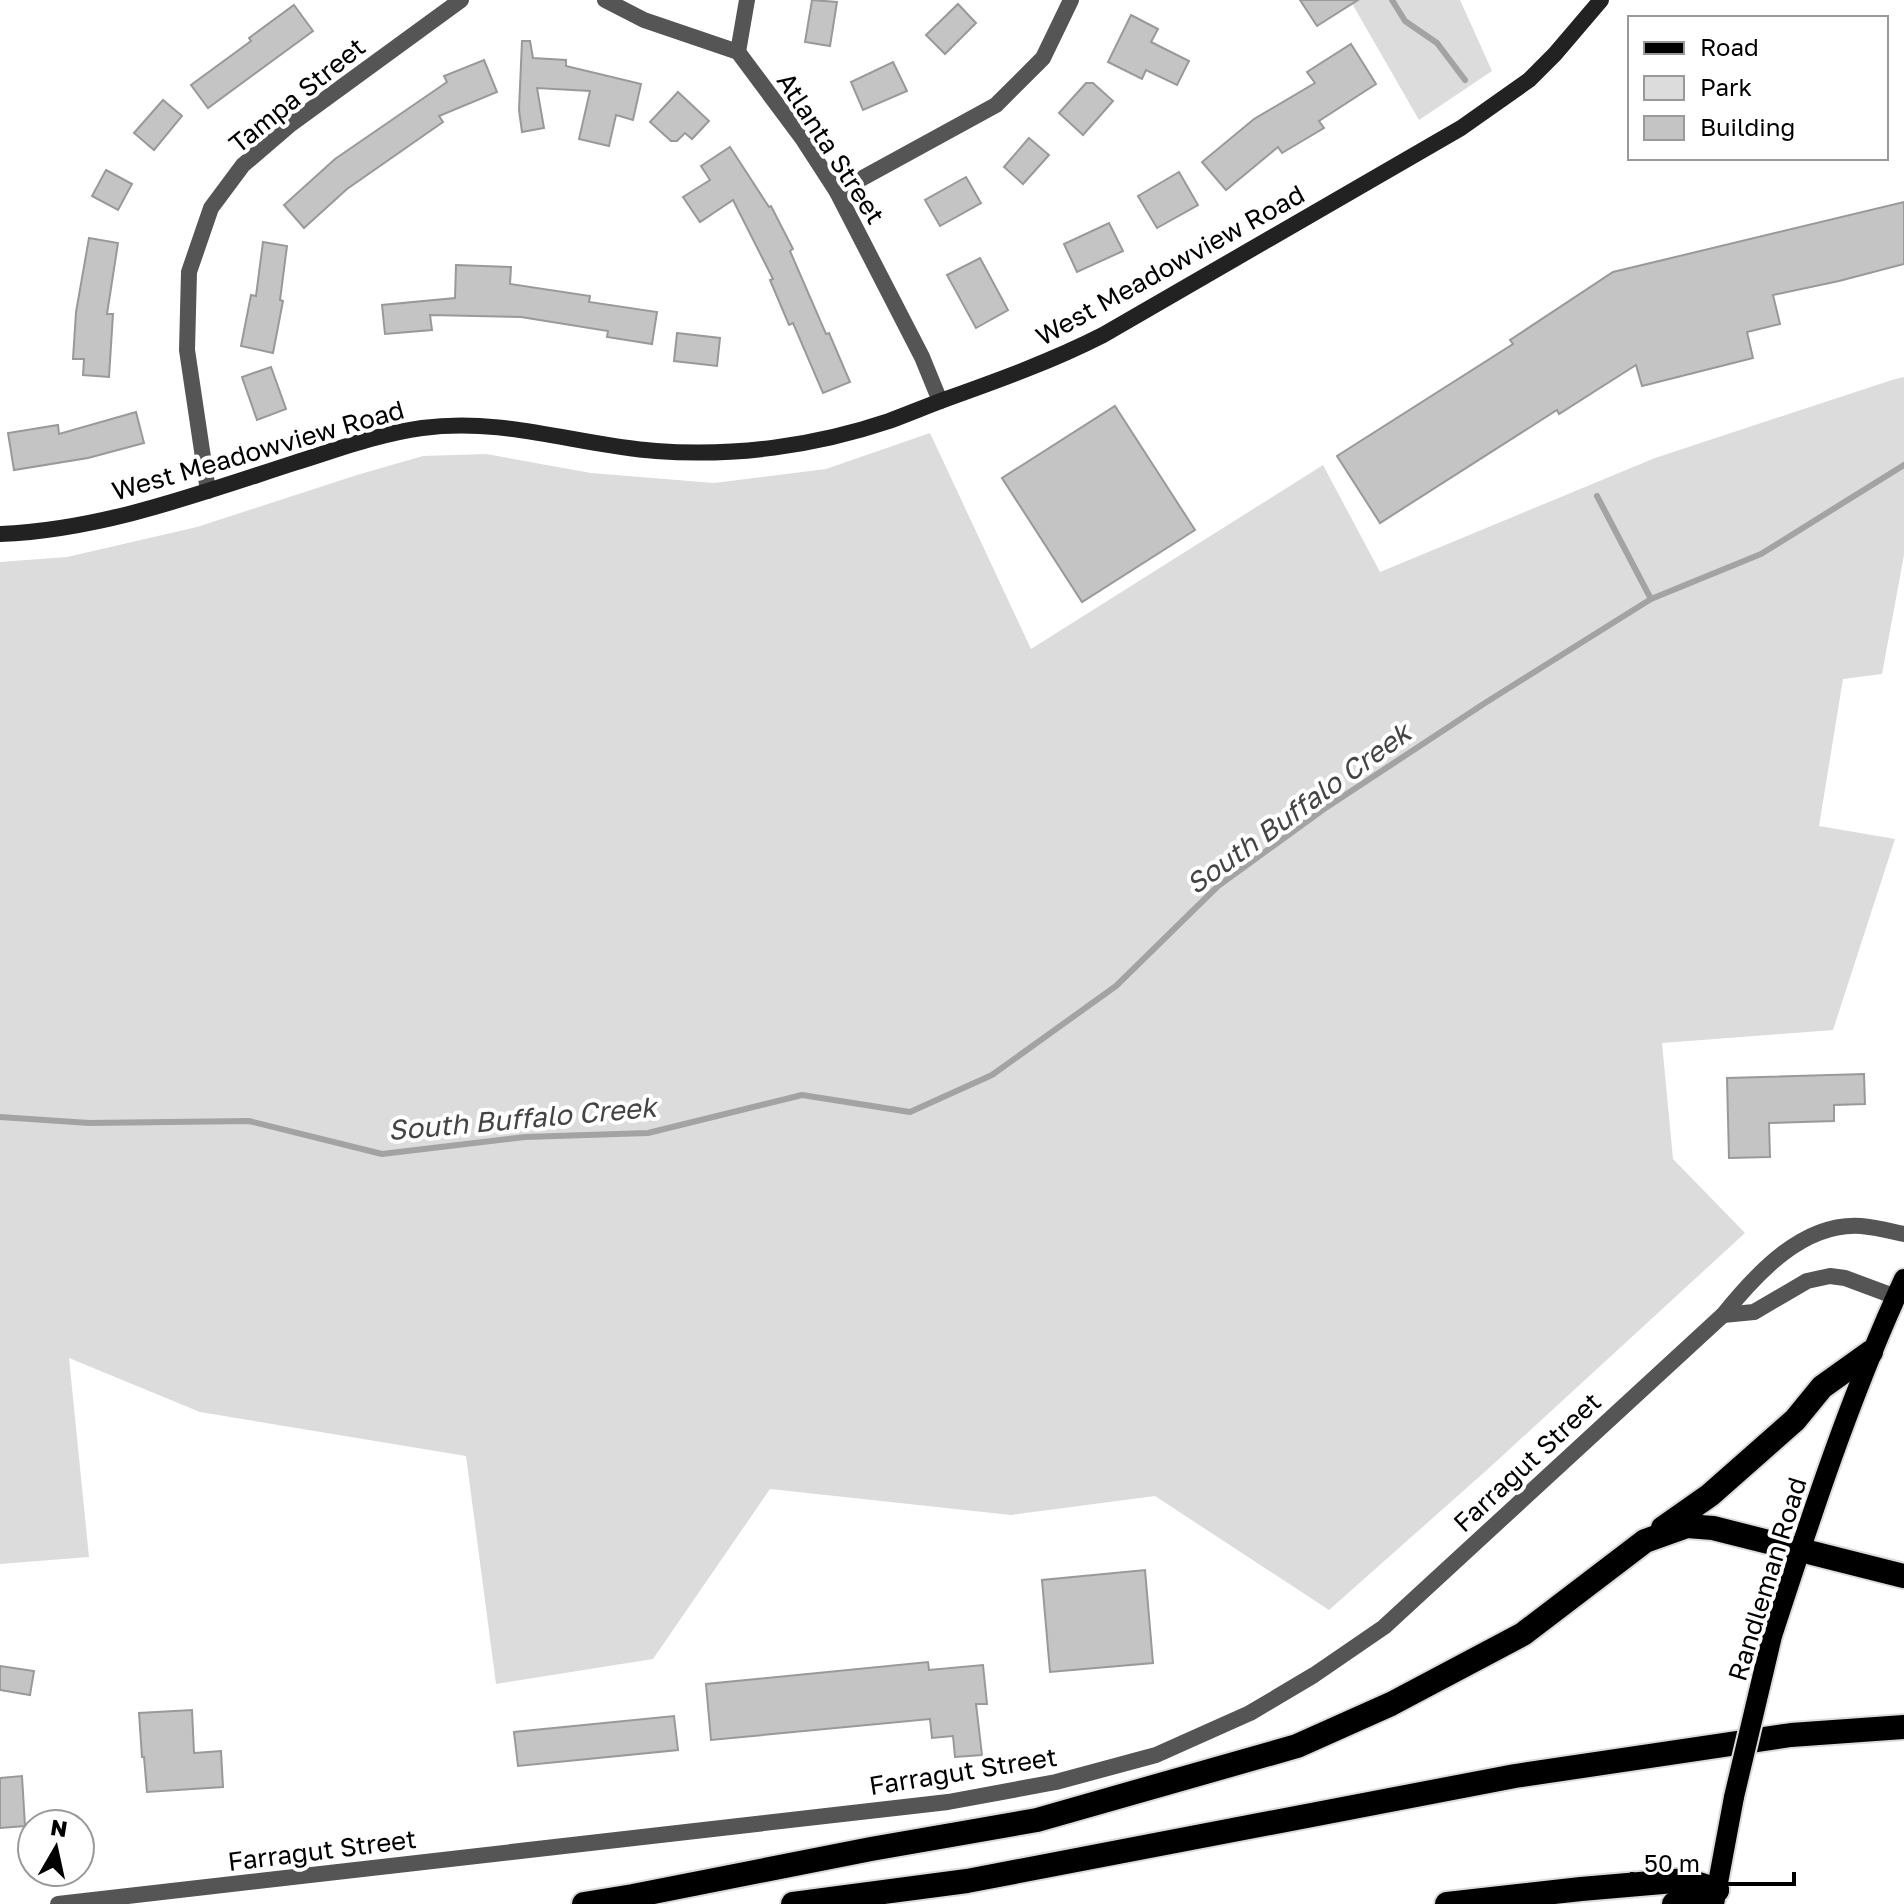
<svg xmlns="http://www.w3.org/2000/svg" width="1904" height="1904" font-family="'Golos Text',sans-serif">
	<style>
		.green { fill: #dcdcdc }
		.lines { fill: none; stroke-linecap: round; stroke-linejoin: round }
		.stream { stroke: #a3a3a3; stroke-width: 6 }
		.building { fill: #c4c4c4; stroke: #999; stroke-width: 2 }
		.primary-casing { stroke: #dbdbdb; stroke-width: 24 }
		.highway-casing { stroke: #dbdbdb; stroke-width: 28 }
		.street { stroke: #555; stroke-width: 16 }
		.secondary { stroke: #222; stroke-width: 16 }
		.primary { stroke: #000; stroke-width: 20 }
		.highway { stroke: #000; stroke-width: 24 }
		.primary-bridge-casing { stroke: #dbdbdb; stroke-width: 24; stroke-linecap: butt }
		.primary-bridge { stroke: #000; stroke-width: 20 }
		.labels { text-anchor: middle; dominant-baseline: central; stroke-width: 8; stroke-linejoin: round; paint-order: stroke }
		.street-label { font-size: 26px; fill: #000; stroke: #fff }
		.water-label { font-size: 28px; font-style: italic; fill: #444; stroke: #fff }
	</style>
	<rect width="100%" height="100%" fill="#fff"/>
	<g class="green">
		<path d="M 1350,0 L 1460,0 L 1492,71 L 1419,120 Z"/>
		<path d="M 1904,377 L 1904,555 L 1882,674 L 1843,679 L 1819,826 L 1895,839 L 1833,1030 L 1662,1043 L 1673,1159 L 1745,1233 L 1488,1469 L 1329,1610 L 1155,1496 L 1011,1515 L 770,1489 L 653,1659 L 496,1684 L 466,1456 L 200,1412 L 69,1358 L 89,1557 L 0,1564 L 0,562 L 67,557 L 197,527 L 357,475 L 423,456 L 486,454 L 591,473 L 714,483 L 826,469 L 930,433 L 1031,649 L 1323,465 L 1380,572 L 1655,458 L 1892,380 Z"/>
	</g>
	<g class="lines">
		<g class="stream">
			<path d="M 1392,0 L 1405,21 L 1437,43 L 1465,80"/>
			<path d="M 1597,496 L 1651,599"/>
			<path d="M 0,1117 L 89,1123 L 249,1121 L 382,1154 L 525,1137 L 648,1133 L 802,1095 L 910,1112 L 992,1075 L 1116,986 L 1218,886 L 1324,809 L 1485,703 L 1651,599 L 1761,554 L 1904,465"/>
		</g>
	</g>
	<g class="building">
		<path d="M 812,0 L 837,2 L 830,46 L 805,42 Z"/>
		<path d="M 1300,0 L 1358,0 L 1317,26 Z"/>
		<path d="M 958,4 L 976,23 L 945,54 L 926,35 Z"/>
		<path d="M 294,5 L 313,31 L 208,108 L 191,85 L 251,41 L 249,38 Z"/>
		<path d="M 1131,15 L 1158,29 L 1151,42 L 1189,61 L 1177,85 L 1146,70 L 1142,79 L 1108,62 Z"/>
		<path d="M 522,41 L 530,41 L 533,58 L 566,60 L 566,66 L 641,84 L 633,120 L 616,115 L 609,146 L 579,139 L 590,91 L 537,88 L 544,128 L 522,132 L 519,110 Z"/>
		<path d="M 1351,44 L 1376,84 L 1319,121 L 1324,128 L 1282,153 L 1278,147 L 1226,190 L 1202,162 L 1254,119 L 1315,83 L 1307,72 Z"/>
		<path d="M 484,60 L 497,92 L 439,116 L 443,122 L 347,189 L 304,228 L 284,205 L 335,159 L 447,82 L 444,76 Z"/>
		<path d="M 893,62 L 907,91 L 863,110 L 851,82 Z"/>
		<path d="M 1086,83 L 1093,83 L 1113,101 L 1083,135 L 1059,113 Z"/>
		<path d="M 678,92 L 709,121 L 692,139 L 685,133 L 677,141 L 671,141 L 650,122 Z"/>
		<path d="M 163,100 L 182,116 L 154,150 L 134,133 Z"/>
		<path d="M 1029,138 L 1049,155 L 1023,184 L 1004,167 Z"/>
		<path d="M 730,147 L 769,207 L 771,206 L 793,249 L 790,251 L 826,334 L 829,333 L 850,382 L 823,393 L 793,323 L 789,325 L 770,280 L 773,279 L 733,200 L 700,222 L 683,197 L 710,180 L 701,166 Z"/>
		<path d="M 106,170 L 132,184 L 118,210 L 92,196 Z"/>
		<path d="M 1179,172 L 1198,205 L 1157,228 L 1138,196 Z"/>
		<path d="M 966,177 L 981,203 L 940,226 L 925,200 Z"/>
		<path d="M 1904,202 L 1904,264 L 1839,281 L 1773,295 L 1780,324 L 1747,332 L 1753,358 L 1642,386 L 1636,365 L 1559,414 L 1557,410 L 1380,523 L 1337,456 L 1513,344 L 1510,340 L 1613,272 Z"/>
		<path d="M 1109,223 L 1123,251 L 1077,272 L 1064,244 Z"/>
		<path d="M 89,238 L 118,243 L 107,314 L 113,314 L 109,377 L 83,375 L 84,359 L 73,359 L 76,312 Z"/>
		<path d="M 263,242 L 287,246 L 280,300 L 283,301 L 273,353 L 241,346 L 251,295 L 256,296 Z"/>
		<path d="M 980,258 L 1008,310 L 976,328 L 947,275 Z"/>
		<path d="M 456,265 L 511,267 L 510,284 L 590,296 L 589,302 L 657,312 L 652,344 L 607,337 L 608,331 L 521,317 L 430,315 L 432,330 L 385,334 L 382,305 L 455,298 Z"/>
		<path d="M 677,333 L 720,338 L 717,366 L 674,361 Z"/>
		<path d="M 271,367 L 286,409 L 257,420 L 242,377 Z"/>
		<path d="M 1115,406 L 1195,530 L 1082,602 L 1002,478 Z"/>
		<path d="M 136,412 L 144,443 L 88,458 L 14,470 L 8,433 L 58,425 L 59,434 Z"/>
		<path d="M 1864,1074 L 1865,1104 L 1834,1105 L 1834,1121 L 1769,1123 L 1770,1157 L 1729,1158 L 1727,1078 Z"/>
		<path d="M 1145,1570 L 1153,1663 L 1050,1672 L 1042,1580 Z"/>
		<path d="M 928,1662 L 929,1670 L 983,1665 L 987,1704 L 976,1704 L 982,1755 L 955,1757 L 953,1736 L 932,1738 L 930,1719 L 711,1740 L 706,1684 Z"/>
		<path d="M 0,1666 L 34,1671 L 30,1695 L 0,1690 Z"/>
		<path d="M 192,1710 L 194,1753 L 221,1751 L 223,1787 L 147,1792 L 144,1757 L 142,1757 L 139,1713 Z"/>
		<path d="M 674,1716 L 678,1750 L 518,1766 L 514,1732 Z"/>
		<path d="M 22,1776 L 25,1826 L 0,1828 L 0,1778 Z"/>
	</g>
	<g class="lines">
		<g class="primary-casing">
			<g id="primary">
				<path d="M 1772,1636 C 1811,1516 1851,1394 1904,1279"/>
				<path d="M 1714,1904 L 1734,1797"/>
			</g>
		</g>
		<g class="highway-casing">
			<g id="highway">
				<path d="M 1663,1528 L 1710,1495 L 1795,1420 L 1822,1387 L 1871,1352"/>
				<path d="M 584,1904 L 633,1896 L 871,1849 L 1037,1820 L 1297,1746 L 1391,1704 L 1523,1634 L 1645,1541 L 1687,1526 L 1713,1528 L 1904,1576"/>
				<path d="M 793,1904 L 967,1881 L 1515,1776 L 1791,1735 L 1904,1727"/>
				<path d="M 1447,1904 L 1581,1889 L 1686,1880 L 1717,1890"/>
				<path d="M 1674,1904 L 1685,1903 L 1717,1890"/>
			</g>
		</g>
		<g class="street">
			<path d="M 605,0 L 644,20 L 738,52 L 802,138 L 837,192 L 922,357 L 940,401"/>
			<path d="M 738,52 L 747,0"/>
			<path d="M 837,192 L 996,105 L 1043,58 L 1071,0"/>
			<path d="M 208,491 L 187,350 L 189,272 L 211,208 L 243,165 L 291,124 L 461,0"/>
			<path d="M 1723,1315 L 1754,1312 L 1807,1281 L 1830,1276 L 1845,1278 L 1896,1297"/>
			<path d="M 58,1904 L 948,1802 L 1056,1782 L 1156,1755 L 1250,1713 L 1314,1675 L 1384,1627 L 1723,1315 C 1756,1274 1803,1222 1861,1226 C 1875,1227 1890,1231 1904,1234"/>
		</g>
		<path class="secondary" d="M 0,534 C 101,530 198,494 294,463 C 336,450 378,434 422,428 C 505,417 576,445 656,451 C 734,457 815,446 889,421 C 908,414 927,406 946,399 C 999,380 1052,361 1103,335 L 1461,128 L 1529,80 L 1555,54 L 1601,0"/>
		<use href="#primary" class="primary"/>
		<use href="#highway" class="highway"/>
		<g class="primary-bridge-casing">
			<path id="primary-bridge" d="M 1734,1797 L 1772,1636"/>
		</g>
		<use href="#primary-bridge" class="primary-bridge"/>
	</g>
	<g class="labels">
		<g class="street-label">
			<text transform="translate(297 95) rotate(-39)">Tampa Street</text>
			<text transform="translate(831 148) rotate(57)">Atlanta Street</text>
			<text transform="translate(1170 265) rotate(-29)">West Meadowview Road</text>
			<text transform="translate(258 450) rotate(-16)">West Meadowview Road</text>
			<text transform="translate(1527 1462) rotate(-43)">Farragut Street</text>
			<text transform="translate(1767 1579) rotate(-73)">Randleman Road</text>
			<text transform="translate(963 1771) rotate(-9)">Farragut Street</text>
			<text transform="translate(322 1850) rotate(-7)">Farragut Street</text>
		</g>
		<g class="water-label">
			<text transform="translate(1298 808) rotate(-36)">South Buffalo Creek</text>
			<text transform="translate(522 1118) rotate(-5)">South Buffalo Creek</text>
		</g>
	</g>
	<rect x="1628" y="16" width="260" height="144" fill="#ffffff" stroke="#999999" stroke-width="2"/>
	<rect x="1644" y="42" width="40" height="12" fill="#000000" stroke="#999999" stroke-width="2"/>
	<text x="1700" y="56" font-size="24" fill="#000000">Road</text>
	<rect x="1644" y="76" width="40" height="24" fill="#dcdcdc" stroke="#999999" stroke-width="2"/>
	<text x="1700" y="96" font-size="24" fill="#000000">Park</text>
	<rect x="1644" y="116" width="40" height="24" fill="#c4c4c4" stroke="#999999" stroke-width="2"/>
	<text x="1700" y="136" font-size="24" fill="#000000">Building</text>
	<g transform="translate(56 1848) rotate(9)"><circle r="38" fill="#ffffff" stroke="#999999" stroke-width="2"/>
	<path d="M0-6L14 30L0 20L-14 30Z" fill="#000000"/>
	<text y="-12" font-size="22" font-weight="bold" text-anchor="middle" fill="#000000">N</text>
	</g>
	<path d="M1632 1872v12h162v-12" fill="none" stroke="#000000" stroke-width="4"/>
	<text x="1644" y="1872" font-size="24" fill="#000000" stroke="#ffffff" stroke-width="6" paint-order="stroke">50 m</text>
</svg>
